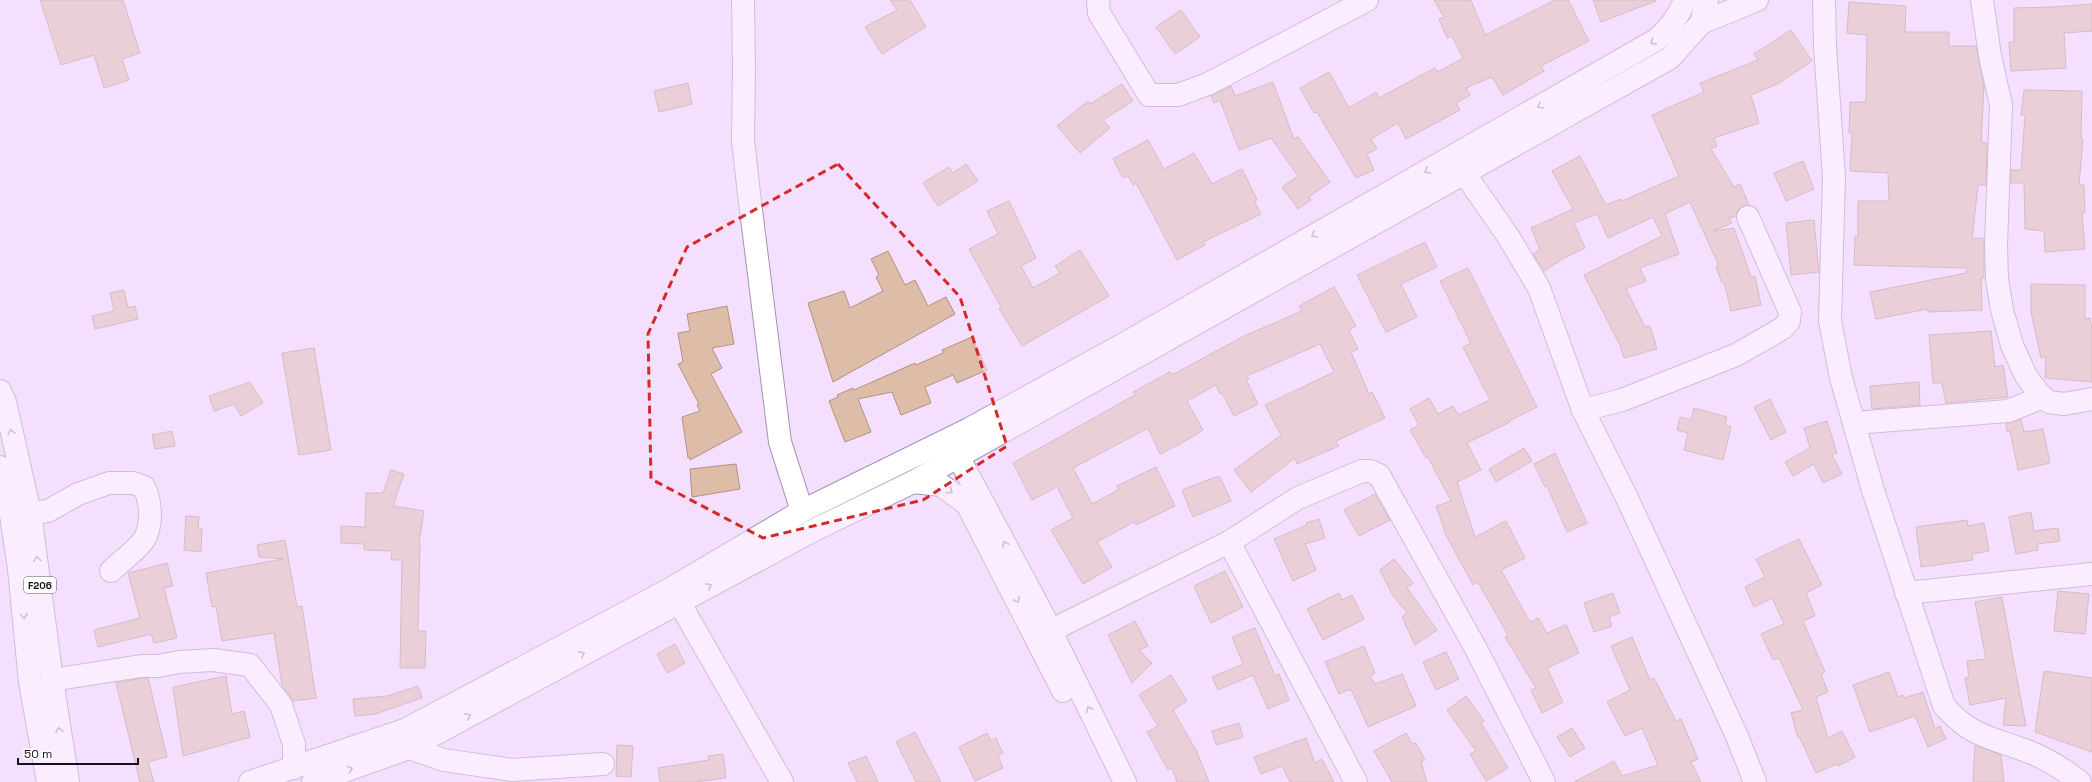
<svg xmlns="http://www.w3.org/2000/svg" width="2092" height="782" font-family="'Space Grotesk',sans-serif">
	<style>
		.building { fill: #debda8; stroke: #b2927f }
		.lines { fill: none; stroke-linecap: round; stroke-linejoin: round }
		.minor-casing { stroke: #a693b0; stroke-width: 24 }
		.major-casing { stroke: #a693b0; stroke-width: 24 }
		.minor { stroke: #fff; stroke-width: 22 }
		.major { stroke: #fff; stroke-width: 22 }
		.oneway { stroke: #a29fa3 }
		.marked { fill: none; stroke: #d62828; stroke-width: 3; stroke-dasharray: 8 5; stroke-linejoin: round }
		.labels { text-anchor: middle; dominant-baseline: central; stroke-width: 3; stroke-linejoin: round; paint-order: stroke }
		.shield { fill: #fff; stroke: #5d585f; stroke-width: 1 }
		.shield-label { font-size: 10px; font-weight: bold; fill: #17101a }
	</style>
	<rect width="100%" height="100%" fill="#f4dfff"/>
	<g class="building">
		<path d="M 40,0 L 123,0 L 140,53 L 122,59 L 129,80 L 104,88 L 94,55 L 61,65 Z"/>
		<path d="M 890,0 L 910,0 L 926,27 L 882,54 L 865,27 L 897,10 Z"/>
		<path d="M 1434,0 L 1471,0 L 1485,35 L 1555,0 L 1568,0 L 1589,41 L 1541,66 L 1544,71 L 1503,95 L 1492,77 L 1466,88 L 1470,95 L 1456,103 L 1460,110 L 1406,139 L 1398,123 L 1371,139 L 1377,149 L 1367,154 L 1374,170 L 1356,178 L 1317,112 L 1314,113 L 1300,88 L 1329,72 L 1349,108 L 1376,92 L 1379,98 L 1435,68 L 1438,72 L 1463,58 L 1452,36 L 1447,38 L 1439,19 L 1444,17 Z"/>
		<path d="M 1593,0 L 1656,0 L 1656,1 L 1601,22 Z"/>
		<path d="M 1849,2 L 1906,6 L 1905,32 L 1949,32 L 1949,46 L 1976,46 L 1984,86 L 1981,142 L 1987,143 L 1986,185 L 1978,185 L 1972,239 L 1984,238 L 1984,278 L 1981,278 L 1982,310 L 1928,312 L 1928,309 L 1876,319 L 1870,292 L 1966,273 L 1966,268 L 1854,265 L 1855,236 L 1858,237 L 1858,201 L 1889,201 L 1888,173 L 1850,171 L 1852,133 L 1849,133 L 1850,102 L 1866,102 L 1867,35 L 1847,33 Z"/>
		<path d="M 2092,4 L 2092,31 L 2064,33 L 2066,68 L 2011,71 L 2009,42 L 2014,42 L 2014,8 L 2053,7 Z"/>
		<path d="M 1181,10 L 1200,37 L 1175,54 L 1156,27 Z"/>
		<path d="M 1791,30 L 1812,61 L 1779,83 L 1751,95 L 1759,123 L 1714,138 L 1717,146 L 1711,149 L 1734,187 L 1740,184 L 1749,205 L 1743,206 L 1738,210 L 1736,216 L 1729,218 L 1732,223 L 1713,231 L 1734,228 L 1751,277 L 1755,276 L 1761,305 L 1731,311 L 1724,282 L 1722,283 L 1716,267 L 1719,266 L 1690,202 L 1665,214 L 1679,254 L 1640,268 L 1646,281 L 1626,289 L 1645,327 L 1650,326 L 1657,349 L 1624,358 L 1620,345 L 1584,275 L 1662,236 L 1653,217 L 1608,238 L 1597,214 L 1574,223 L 1585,248 L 1564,258 L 1544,271 L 1533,254 L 1540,249 L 1531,228 L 1573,209 L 1552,171 L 1580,156 L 1606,205 L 1621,199 L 1622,201 L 1679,176 L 1652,115 L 1704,92 L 1700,83 L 1758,60 L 1754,54 Z"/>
		<path d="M 1273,82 L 1294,139 L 1298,137 L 1330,182 L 1309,197 L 1311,200 L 1298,209 L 1282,187 L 1298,176 L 1271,138 L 1239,150 L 1220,100 L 1214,103 L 1211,96 L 1231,86 L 1235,96 Z"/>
		<path d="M 688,83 L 692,104 L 659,112 L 654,91 Z"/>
		<path d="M 1122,84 L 1133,101 L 1103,120 L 1110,128 L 1080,153 L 1057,126 L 1088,101 L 1090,104 Z"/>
		<path d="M 2024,90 L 2082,91 L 2081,138 L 2083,139 L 2079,185 L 2084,185 L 2085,213 L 2082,213 L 2085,249 L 2045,252 L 2044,231 L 2025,229 L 2024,183 L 2011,183 L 2011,170 L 2021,170 L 2025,115 L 2021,115 Z"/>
		<path d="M 1148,140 L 1164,169 L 1194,153 L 1212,184 L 1242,169 L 1257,200 L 1254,201 L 1261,214 L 1203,242 L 1205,245 L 1177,260 L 1136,183 L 1133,185 L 1128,176 L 1123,178 L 1113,159 Z"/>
		<path d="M 1803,161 L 1814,189 L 1786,201 L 1774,173 Z"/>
		<path d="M 966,164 L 978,181 L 938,206 L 923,183 L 949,167 L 953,173 Z"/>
		<path d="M 1009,201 L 1036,258 L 1021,266 L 1033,288 L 1060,273 L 1055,266 L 1080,250 L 1109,296 L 1022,346 L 999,308 L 1001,307 L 969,249 L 998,234 L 987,211 Z"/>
		<path d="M 1814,220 L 1819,272 L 1791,275 L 1786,223 Z"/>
		<path d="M 1425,242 L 1437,267 L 1401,284 L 1417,317 L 1386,332 L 1357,275 Z"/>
		<path d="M 888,251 L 905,285 L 915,280 L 928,306 L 946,297 L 955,314 L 833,382 L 808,303 L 844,291 L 850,308 L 883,291 L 876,277 L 879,275 L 871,259 Z"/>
		<path d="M 1468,268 L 1537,407 L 1509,421 L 1510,422 L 1467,443 L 1481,470 L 1457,482 L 1475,537 L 1506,521 L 1525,558 L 1501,570 L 1530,622 L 1538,618 L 1547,633 L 1566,625 L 1579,653 L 1547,668 L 1563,702 L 1542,713 L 1531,690 L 1536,688 L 1505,637 L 1508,635 L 1478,582 L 1473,585 L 1446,535 L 1436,506 L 1451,501 L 1428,457 L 1426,458 L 1410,430 L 1419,425 L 1410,409 L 1429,398 L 1438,414 L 1453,406 L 1458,415 L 1490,400 L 1463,347 L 1471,343 L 1440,281 Z"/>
		<path d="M 2031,284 L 2085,285 L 2085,319 L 2090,318 L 2092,329 L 2092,382 L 2045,378 L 2046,357 L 2041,358 L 2031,312 Z"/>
		<path d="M 1334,287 L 1356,326 L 1349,330 L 1358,349 L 1351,352 L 1369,394 L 1372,392 L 1385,418 L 1336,441 L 1339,446 L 1297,464 L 1295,458 L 1251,492 L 1234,470 L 1281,435 L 1265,405 L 1334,372 L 1320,344 L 1247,376 L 1249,379 L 1246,380 L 1258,404 L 1234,416 L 1222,393 L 1220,394 L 1216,385 L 1187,401 L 1203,430 L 1180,444 L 1160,454 L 1148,428 L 1073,468 L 1092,504 L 1118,490 L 1117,486 L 1156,467 L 1175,506 L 1136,525 L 1134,522 L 1097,542 L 1112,567 L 1083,584 L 1051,530 L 1073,518 L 1057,487 L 1032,500 L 1013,463 L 1135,395 L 1133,392 L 1170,372 L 1172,375 L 1244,336 L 1302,311 L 1299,306 Z"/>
		<path d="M 124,290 L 128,308 L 135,306 L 138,319 L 95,329 L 92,316 L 114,311 L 110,293 Z"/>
		<path d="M 727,306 L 734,344 L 712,348 L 722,368 L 711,374 L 742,432 L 690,460 L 690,457 L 688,458 L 682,417 L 700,411 L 697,405 L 699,404 L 678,364 L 683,362 L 678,333 L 690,331 L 687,314 Z"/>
		<path d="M 1991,331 L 1995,367 L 2003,365 L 2008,397 L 1946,403 L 1942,383 L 1933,383 L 1929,335 Z"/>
		<path d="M 972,337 L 987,370 L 957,383 L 953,375 L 925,387 L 931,403 L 901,415 L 892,392 L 858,399 L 871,432 L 845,442 L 829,401 L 838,397 L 837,395 L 853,388 L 854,390 L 915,363 L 916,365 L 943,353 L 942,350 Z"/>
		<path d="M 314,348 L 331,450 L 299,455 L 282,353 Z"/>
		<path d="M 250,382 L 263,403 L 241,416 L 234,404 L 214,411 L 209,396 Z"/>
		<path d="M 1919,382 L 1920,405 L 1872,409 L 1870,386 Z"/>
		<path d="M 1770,399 L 1786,432 L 1771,440 L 1754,407 Z"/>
		<path d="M 1694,408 L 1727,417 L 1725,425 L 1731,427 L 1723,460 L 1684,450 L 1688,433 L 1677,430 L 1680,417 L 1691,420 Z"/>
		<path d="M 2021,419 L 2024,432 L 2043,429 L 2050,463 L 2018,470 L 2010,431 L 2007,432 L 2006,424 Z"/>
		<path d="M 1827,421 L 1837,453 L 1832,455 L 1842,474 L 1823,483 L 1814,464 L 1793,476 L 1785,462 L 1810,448 L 1804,428 Z"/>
		<path d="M 172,431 L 175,446 L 155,449 L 152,435 Z"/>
		<path d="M 1524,448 L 1532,461 L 1496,482 L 1489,469 Z"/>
		<path d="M 1555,453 L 1587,523 L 1567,532 L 1547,486 L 1545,487 L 1534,464 Z"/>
		<path d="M 736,464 L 740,489 L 692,497 L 690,469 Z"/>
		<path d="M 391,470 L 404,474 L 393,506 L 424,511 L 419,543 L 420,544 L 418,631 L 426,631 L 425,668 L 400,668 L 402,560 L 391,560 L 392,551 L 364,550 L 364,544 L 341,543 L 341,526 L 365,527 L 366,493 L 383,493 Z"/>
		<path d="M 1215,477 L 1220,477 L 1231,501 L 1193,517 L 1182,490 Z"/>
		<path d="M 1375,494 L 1390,520 L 1359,536 L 1344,510 Z"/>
		<path d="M 2031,512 L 2034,531 L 2058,528 L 2060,541 L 2037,544 L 2038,550 L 2016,554 L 2009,517 Z"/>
		<path d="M 186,516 L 199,517 L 198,528 L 202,529 L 201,552 L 184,550 Z"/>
		<path d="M 1319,519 L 1325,538 L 1305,544 L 1316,570 L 1293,581 L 1274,539 L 1307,525 L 1306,523 Z"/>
		<path d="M 1967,520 L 1968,526 L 1984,523 L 1989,551 L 1972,554 L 1973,560 L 1921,567 L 1916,527 Z"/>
		<path d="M 1799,539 L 1822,585 L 1806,593 L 1815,616 L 1803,621 L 1825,672 L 1821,674 L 1828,692 L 1816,697 L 1828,738 L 1842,731 L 1855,757 L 1838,766 L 1837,764 L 1816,773 L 1800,738 L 1798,738 L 1791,713 L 1803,710 L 1779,658 L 1773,660 L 1761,634 L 1784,624 L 1772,598 L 1754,607 L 1745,587 L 1765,577 L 1756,559 Z"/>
		<path d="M 285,540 L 297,607 L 302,606 L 316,698 L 293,701 L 282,685 L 274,633 L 222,641 L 216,606 L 212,607 L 206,573 L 283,559 L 259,557 L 257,545 Z"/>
		<path d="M 1394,559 L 1413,583 L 1407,588 L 1437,630 L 1415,645 L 1402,617 L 1407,613 L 1392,594 L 1380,570 Z"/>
		<path d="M 167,563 L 173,586 L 164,588 L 177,638 L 154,643 L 151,634 L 98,647 L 94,630 L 140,618 L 128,573 Z"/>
		<path d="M 1225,571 L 1243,607 L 1211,623 L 1194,586 Z"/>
		<path d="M 2058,591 L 2089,594 L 2085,634 L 2054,631 Z"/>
		<path d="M 1339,593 L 1342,600 L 1352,595 L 1364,619 L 1323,640 L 1307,609 Z"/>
		<path d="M 1613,593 L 1620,613 L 1609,617 L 1612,626 L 1594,632 L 1584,603 Z"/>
		<path d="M 2002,597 L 2012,653 L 2026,726 L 2003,725 L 2006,698 L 1970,705 L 1965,678 L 1969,677 L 1967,661 L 1986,659 L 1975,602 Z"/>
		<path d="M 1135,621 L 1148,646 L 1139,650 L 1152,663 L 1132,683 L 1108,635 Z"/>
		<path d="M 1255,628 L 1275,676 L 1279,674 L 1289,700 L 1268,709 L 1253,675 L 1218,690 L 1212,677 L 1243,664 L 1232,637 Z"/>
		<path d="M 1632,637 L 1650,680 L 1654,678 L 1676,721 L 1681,719 L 1698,759 L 1691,762 L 1701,782 L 1574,782 L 1614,761 L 1622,776 L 1658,765 L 1642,728 L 1625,736 L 1607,702 L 1630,690 L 1611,646 Z"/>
		<path d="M 675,644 L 685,663 L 667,673 L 657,654 Z"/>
		<path d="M 1364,646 L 1375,673 L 1370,676 L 1375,684 L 1402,674 L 1416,706 L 1368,727 L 1351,689 L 1339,694 L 1325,662 Z"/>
		<path d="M 1446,652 L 1459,679 L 1436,690 L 1423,662 Z"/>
		<path d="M 2044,671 L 2092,678 L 2092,752 L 2035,732 Z"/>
		<path d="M 1889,672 L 1898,697 L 1903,695 L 1904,698 L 1923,692 L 1935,729 L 1940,726 L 1946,739 L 1928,747 L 1915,716 L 1870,732 L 1853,685 Z"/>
		<path d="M 1171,675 L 1187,701 L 1173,710 L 1197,752 L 1209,782 L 1177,782 L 1172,768 L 1168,770 L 1147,732 L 1158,726 L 1139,695 Z"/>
		<path d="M 226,676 L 232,714 L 244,711 L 250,737 L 183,756 L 173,687 Z"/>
		<path d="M 142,678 L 148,678 L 167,757 L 148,762 L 154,782 L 140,782 L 116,683 Z"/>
		<path d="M 418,686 L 422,698 L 375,714 L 355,716 L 353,699 L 387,696 Z"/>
		<path d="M 1466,696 L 1484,721 L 1481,723 L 1508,768 L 1486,781 L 1470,754 L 1476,751 L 1447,710 Z"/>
		<path d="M 1239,723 L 1243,737 L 1216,745 L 1212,731 Z"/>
		<path d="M 1572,728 L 1585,748 L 1570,757 L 1557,737 Z"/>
		<path d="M 915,732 L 941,782 L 916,782 L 896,742 Z"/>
		<path d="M 987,733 L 991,741 L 996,738 L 1003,753 L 998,756 L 1003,768 L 975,781 L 959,747 Z"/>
		<path d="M 1406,733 L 1412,744 L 1416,743 L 1425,760 L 1421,762 L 1427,782 L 1392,782 L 1374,751 Z"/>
		<path d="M 1306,738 L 1315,763 L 1322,759 L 1334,782 L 1290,782 L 1282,766 L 1261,774 L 1254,757 Z"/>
		<path d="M 617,745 L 633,746 L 631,777 L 616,776 Z"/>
		<path d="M 1975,745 L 2001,755 L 2004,782 L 1973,782 Z"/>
		<path d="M 723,754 L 726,778 L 695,782 L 660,782 L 658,768 L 709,760 L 708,756 Z"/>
		<path d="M 866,756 L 878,782 L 857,782 L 848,763 Z"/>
	</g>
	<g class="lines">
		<g class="minor-casing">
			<g id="minor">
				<path d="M 743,0 L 744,70 L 743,140 L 749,194 L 780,442 L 802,511"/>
				<path d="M 1098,0 L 1099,13 L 1149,95 L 1178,95 L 1208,84 L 1367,0"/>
				<path d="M 1824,0 L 1825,46 L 1834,177 L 1830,321 L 1841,378 L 1873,490 L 1944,706 C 1972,737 1987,736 2024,750 C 2045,757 2063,769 2080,782"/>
				<path d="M 1982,0 L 1990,56 L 2001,105 L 1996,246 L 1997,279 L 2002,310 L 2012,345 L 2026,376 L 2040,395 L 2049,402 L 2064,404 L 2092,399"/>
				<path d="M 1701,23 L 1757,0"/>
				<path d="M 1464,173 L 1508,236 L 1539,288 L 1583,410 L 1627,498 L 1736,734 L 1755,782"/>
				<path d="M 1583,410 L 1622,400 L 1736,355 L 1783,328 L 1789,321 L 1790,312 L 1748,217"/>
				<path d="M 1854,423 L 2008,411 L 2043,397"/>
				<path d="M 952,445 L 1042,613 L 1125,782"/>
				<path d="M 913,482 L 941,485 L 967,504 L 1063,691"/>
				<path d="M 30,513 L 48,511 L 78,494 L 109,483 L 133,483 L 144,487 C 151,501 152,521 146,536 C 141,547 120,562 111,571"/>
				<path d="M 1229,542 L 1356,782"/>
				<path d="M 1906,593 L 2092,574"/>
				<path d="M 679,602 L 782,782"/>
				<path d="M 1050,631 L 1229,542 L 1298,498 L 1362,471 L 1370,471 L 1379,475 L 1476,649 L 1544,782"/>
				<path d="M 52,680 L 141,666 L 158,666 L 179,662 L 213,660 L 250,665 L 281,705 L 294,744 L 294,768"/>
				<path d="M 409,748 L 444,760 L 512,770 L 603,764"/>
				<path d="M 250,782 L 405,730 L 672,588 L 802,511 L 969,429 L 1124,344 L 1656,40 C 1670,28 1678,17 1685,0"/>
				<path d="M 313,782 L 409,748 L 812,531 L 913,482 L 1670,58 L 1701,23 L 1707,0"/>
			</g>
		</g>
		<g class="major-casing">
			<g id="major">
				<path d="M 0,391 L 5,402 L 30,513 L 52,680 L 68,782"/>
				<path d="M 0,467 L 11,515 L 19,569 L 30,682 L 48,782"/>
			</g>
		</g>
		<use href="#minor" class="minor"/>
		<use href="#major" class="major"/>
	</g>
	<defs><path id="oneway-chevron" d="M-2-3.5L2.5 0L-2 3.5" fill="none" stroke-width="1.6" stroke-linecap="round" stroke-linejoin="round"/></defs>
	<g class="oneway">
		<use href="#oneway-chevron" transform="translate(1653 42) rotate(148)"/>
		<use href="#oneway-chevron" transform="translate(1540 106) rotate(150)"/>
		<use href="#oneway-chevron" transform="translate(1427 171) rotate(150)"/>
		<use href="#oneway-chevron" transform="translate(1314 235) rotate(150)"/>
		<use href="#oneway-chevron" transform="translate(11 432) rotate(-103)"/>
		<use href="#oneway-chevron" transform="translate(950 491) rotate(36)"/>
		<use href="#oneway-chevron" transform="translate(1005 544) rotate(-118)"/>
		<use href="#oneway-chevron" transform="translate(37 559) rotate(-99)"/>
		<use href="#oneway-chevron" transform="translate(709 586) rotate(-28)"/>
		<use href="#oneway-chevron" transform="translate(1017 600) rotate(63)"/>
		<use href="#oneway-chevron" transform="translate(24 616) rotate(84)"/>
		<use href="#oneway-chevron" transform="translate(582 654) rotate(-29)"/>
		<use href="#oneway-chevron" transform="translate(1089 709) rotate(-116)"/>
		<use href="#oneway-chevron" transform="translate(468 716) rotate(-29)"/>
		<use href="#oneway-chevron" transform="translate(59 730) rotate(-99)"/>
		<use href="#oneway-chevron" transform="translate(350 769) rotate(-19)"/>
	</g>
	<path d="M0 0H2092V782H0ZM 838,164 L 960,297 L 1007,446 L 923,500 L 763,538 L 651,479 L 648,334 L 687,247 Z" fill="#f4dfff" fill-opacity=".55" fill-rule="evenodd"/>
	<path class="marked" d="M 838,164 L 960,297 L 1007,446 L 923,500 L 763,538 L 651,479 L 648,334 L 687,247 Z"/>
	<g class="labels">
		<rect class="shield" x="24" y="577" width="32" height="16" rx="3"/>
		<g class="shield-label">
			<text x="40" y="585">F206</text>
		</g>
	</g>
	<path d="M18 758v6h120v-6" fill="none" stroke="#17101a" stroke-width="2"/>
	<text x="24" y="758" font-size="12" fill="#17101a" stroke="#ffffff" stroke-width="3" paint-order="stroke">50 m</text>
</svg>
